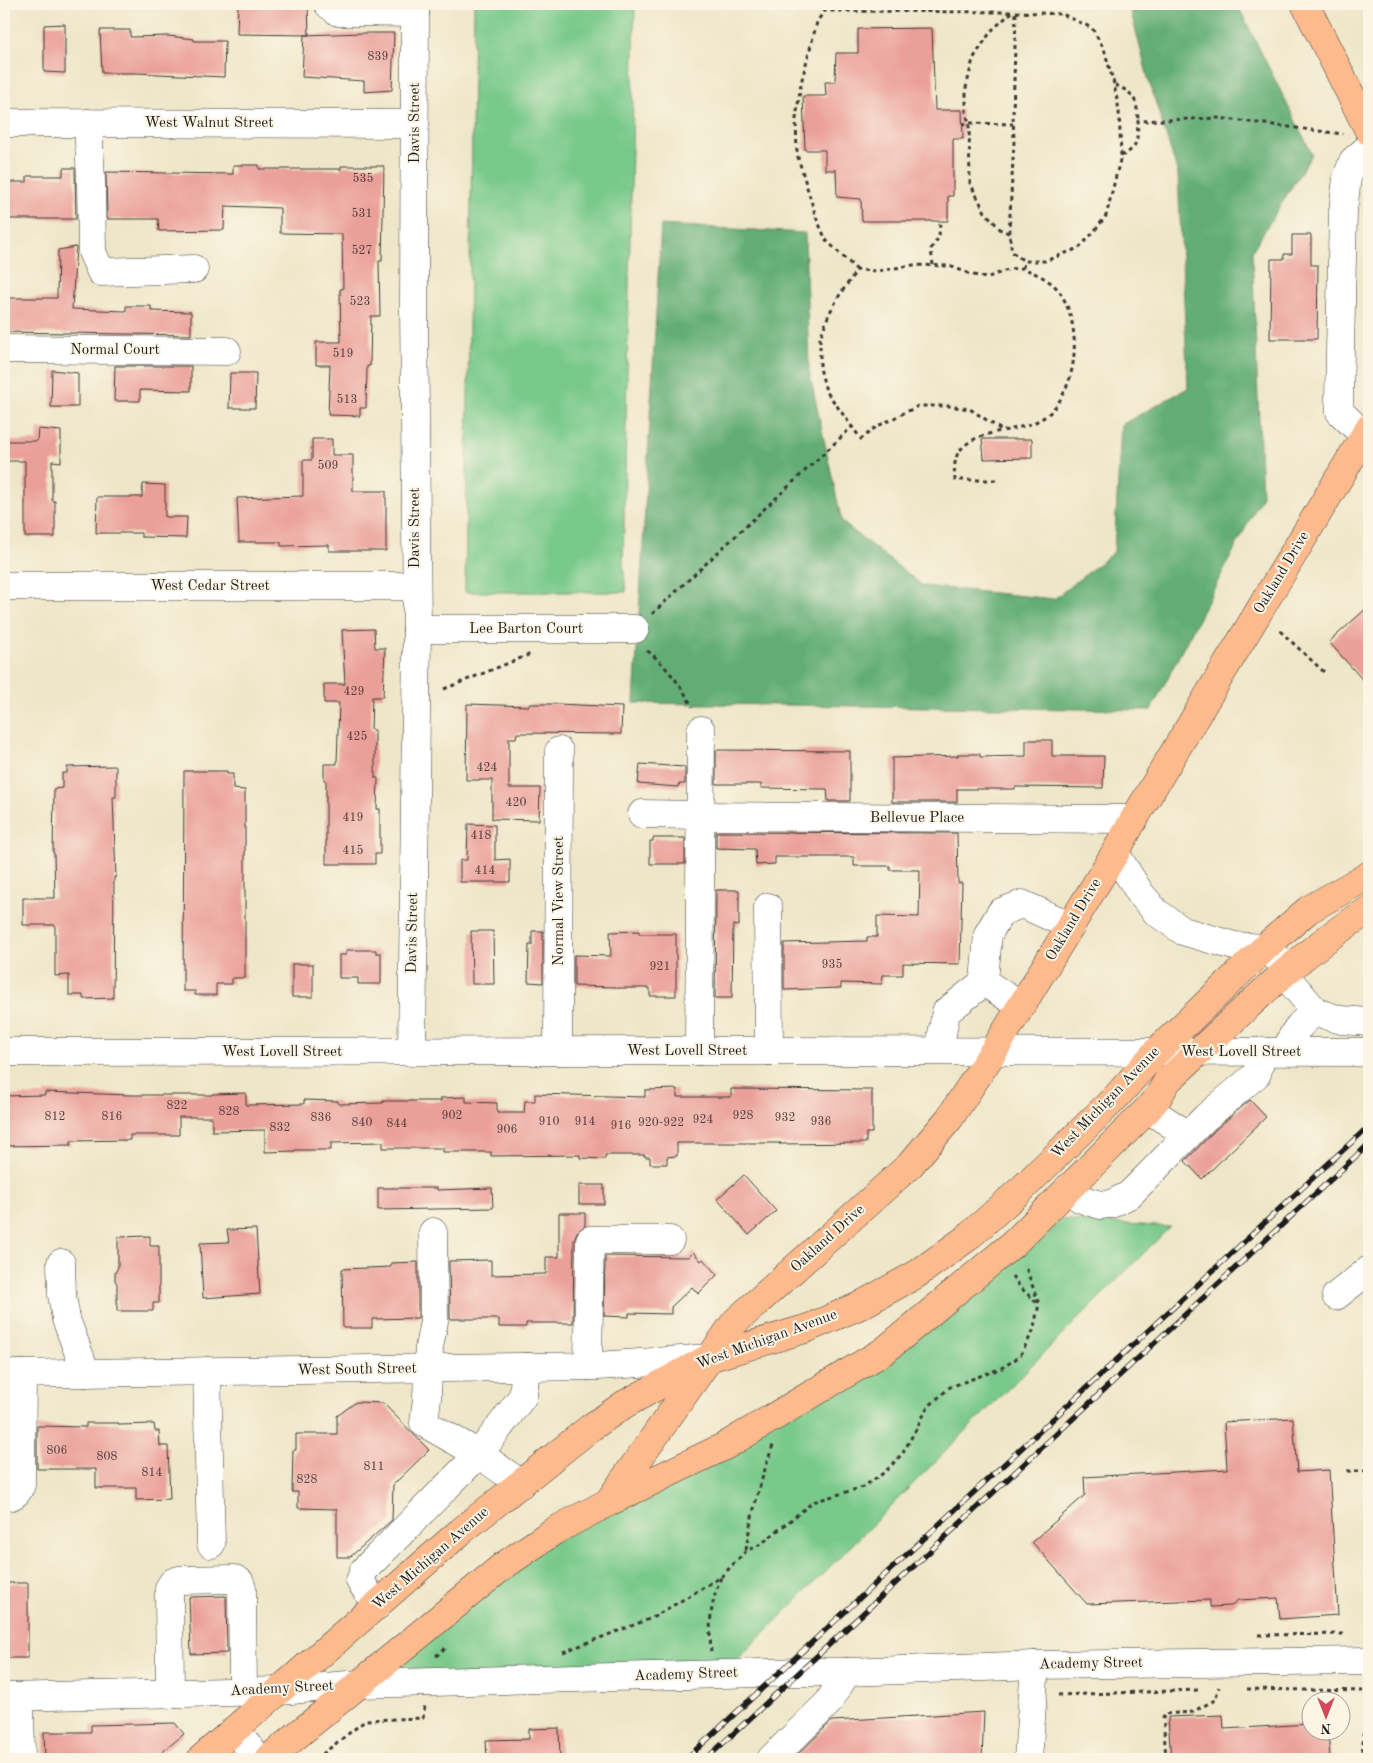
<svg xmlns="http://www.w3.org/2000/svg" width="1373" height="1763" font-family="'Old Standard TT',serif">
	<style>
		.green { fill: #78c98a; stroke: #4a7253 }
		.forest { fill: #62ad76; stroke: #3f6449 }
		.building { fill: #ea9f99 }
		.lines { fill: none; stroke-linecap: round; stroke-linejoin: round }
		.minor-casing { stroke: #3c3a36; stroke-width: 29 }
		.major-casing { stroke: #3c3a36; stroke-width: 29 }
		.path { stroke: #3c3a36; stroke-width: 3; stroke-dasharray: 4 4; stroke-linecap: butt }
		.minor { stroke: #fff; stroke-width: 28 }
		.major { stroke: #fcba8d; stroke-width: 28 }
		.rail-casing { stroke: #1c1c1c; stroke-width: 5.5 }
		.rail { stroke: #fcf5e5; stroke-width: 4; stroke-dasharray: 11; stroke-linecap: butt }
		.labels { text-anchor: middle; dominant-baseline: central; stroke-width: 4; stroke-linejoin: round; paint-order: stroke }
		.number-label { font-size: 12px; fill: #503d3b }
		.street-label { font-size: 15px; fill: #1c1c1c; stroke: #fcf5e5 }
	</style>
	<rect width="100%" height="100%" fill="#fcf5e5"/>
	<filter id="ink" filterUnits="userSpaceOnUse"><feTurbulence type="fractalNoise" baseFrequency=".02" numOctaves="2"/><feDisplacementMap in="SourceGraphic" scale="10" xChannelSelector="R" yChannelSelector="G"/><feConvolveMatrix kernelMatrix="1 2 1 2 8 2 1 2 1" color-interpolation-filters="sRGB"/></filter>
	<filter id="wash" filterUnits="userSpaceOnUse"><feTurbulence type="fractalNoise" baseFrequency=".0096" numOctaves="4" result="noise"/><feDisplacementMap in="SourceGraphic" scale="20" xChannelSelector="R" yChannelSelector="G"/><feGaussianBlur stdDeviation="1.12" result="paint"/><feColorMatrix in="noise" values="0 0 0 0 0 0 0 0 0 0 0 0 0 0 0 0 0 1.4 0 .05"/><feComposite in="paint" operator="in"/></filter>
	<g filter="url(#wash)">
		<rect width="100%" height="100%" fill="#eee6c8"/>
		<g class="green">
			<path d="M 474,4 L 635,4 L 623,565 L 626,592 L 465,592 Z"/>
			<path d="M 1039,1218 L 1170,1227 L 723,1674 L 359,1684 L 503,1566 L 884,1351 Z"/>
		</g>
		<path class="forest" d="M 1129,4 L 1237,4 L 1312,154 L 1252,251 L 1262,496 L 1151,710 L 634,703 L 661,225 L 805,233 L 809,371 L 842,522 L 923,586 L 1054,599 L 1114,552 L 1121,425 L 1188,388 L 1178,174 L 1148,78 Z"/>
		<g id="blocks">
			<g class="building">
				<path d="M 238,4 L 308,4 L 309,35 L 237,34 Z"/>
				<path d="M 65,24 L 65,73 L 44,72 L 44,25 Z"/>
				<path d="M 932,28 L 935,110 L 962,110 L 963,139 L 953,139 L 953,196 L 948,196 L 948,221 L 862,221 L 861,199 L 837,197 L 836,170 L 825,170 L 825,150 L 805,150 L 803,96 L 826,96 L 825,82 L 835,82 L 836,53 L 858,53 L 858,29 Z"/>
				<path d="M 100,30 L 130,30 L 130,37 L 168,36 L 194,39 L 194,41 L 225,41 L 224,77 L 136,73 L 102,73 Z"/>
				<path d="M 363,33 L 394,33 L 392,90 L 364,92 L 364,81 L 302,77 L 304,35 Z"/>
				<path d="M 233,165 L 259,165 L 259,169 L 341,169 L 341,166 L 384,166 L 382,261 L 379,261 L 380,316 L 371,316 L 370,366 L 367,366 L 366,408 L 360,408 L 360,416 L 328,415 L 330,365 L 316,365 L 316,342 L 341,342 L 340,289 L 343,289 L 342,234 L 280,233 L 280,208 L 225,206 L 224,230 L 159,231 L 158,219 L 107,219 L 106,172 L 233,174 Z"/>
				<path d="M 63,168 L 75,168 L 76,219 L 4,219 L 4,182 L 27,182 L 27,176 L 63,176 Z"/>
				<path d="M 1292,235 L 1311,235 L 1311,265 L 1318,265 L 1317,339 L 1270,339 L 1271,259 L 1284,259 L 1284,254 L 1292,254 Z"/>
				<path d="M 76,247 L 72,309 L 126,311 L 126,306 L 151,306 L 151,311 L 191,312 L 191,335 L 4,332 L 4,298 L 57,298 L 58,250 Z"/>
				<path d="M 115,366 L 191,366 L 191,391 L 140,390 L 140,401 L 114,401 Z"/>
				<path d="M 52,370 L 78,373 L 78,407 L 51,407 Z"/>
				<path d="M 230,373 L 256,373 L 255,408 L 229,408 Z"/>
				<path d="M 38,429 L 61,431 L 61,462 L 52,461 L 52,501 L 55,501 L 55,537 L 25,537 L 25,461 L 4,461 L 4,441 L 37,441 Z"/>
				<path d="M 312,439 L 332,439 L 332,455 L 353,455 L 353,491 L 386,491 L 386,551 L 329,551 L 329,545 L 281,546 L 281,542 L 239,542 L 237,498 L 303,496 L 303,460 L 312,460 Z"/>
				<path d="M 982,439 L 1032,439 L 1032,458 L 984,459 Z"/>
				<path d="M 143,484 L 165,485 L 165,517 L 187,517 L 186,538 L 141,537 L 141,533 L 96,533 L 97,497 L 142,497 Z"/>
				<path d="M 1369,606 L 1369,687 L 1329,642 Z"/>
				<path d="M 374,629 L 375,648 L 385,648 L 383,697 L 372,697 L 371,730 L 375,730 L 375,778 L 378,778 L 377,809 L 380,809 L 380,854 L 375,854 L 375,864 L 326,864 L 326,780 L 324,780 L 324,764 L 337,764 L 339,703 L 324,703 L 324,684 L 345,684 L 342,630 Z"/>
				<path d="M 467,704 L 529,706 L 529,704 L 558,704 L 622,707 L 621,734 L 517,733 L 516,738 L 509,738 L 509,788 L 540,788 L 539,820 L 492,819 L 492,780 L 466,780 Z"/>
				<path d="M 1026,740 L 1052,740 L 1052,756 L 1104,756 L 1103,788 L 1015,787 L 1015,789 L 957,789 L 957,802 L 892,802 L 892,758 L 958,756 L 958,754 L 980,754 L 980,757 L 1026,756 Z"/>
				<path d="M 716,750 L 850,751 L 850,801 L 828,801 L 827,789 L 824,789 L 761,788 L 761,784 L 716,784 Z"/>
				<path d="M 640,764 L 685,767 L 685,784 L 679,784 L 678,787 L 638,784 Z"/>
				<path d="M 116,766 L 116,797 L 113,797 L 116,877 L 114,877 L 113,998 L 83,999 L 83,995 L 69,995 L 69,975 L 55,976 L 55,925 L 23,925 L 23,898 L 55,898 L 54,853 L 53,853 L 54,789 L 62,788 L 62,773 L 67,773 L 67,767 Z"/>
				<path d="M 184,771 L 227,771 L 227,774 L 233,774 L 233,789 L 245,790 L 245,978 L 232,978 L 232,984 L 216,984 L 216,995 L 195,995 L 195,991 L 183,991 Z"/>
				<path d="M 468,824 L 495,825 L 495,860 L 510,859 L 510,882 L 460,882 L 460,860 L 467,860 Z"/>
				<path d="M 716,832 L 957,833 L 958,883 L 962,883 L 960,964 L 903,963 L 903,975 L 883,975 L 882,984 L 841,983 L 841,988 L 784,990 L 784,943 L 867,941 L 867,937 L 877,937 L 877,916 L 919,917 L 920,870 L 890,870 L 890,866 L 854,866 L 854,857 L 775,857 L 775,864 L 756,865 L 755,849 L 716,848 Z"/>
				<path d="M 653,838 L 685,838 L 685,864 L 650,864 L 650,841 L 653,841 Z"/>
				<path d="M 716,890 L 739,890 L 739,926 L 733,925 L 732,998 L 715,998 Z"/>
				<path d="M 471,931 L 493,931 L 494,984 L 472,984 Z"/>
				<path d="M 532,931 L 543,931 L 543,983 L 528,982 L 529,945 L 532,945 Z"/>
				<path d="M 639,931 L 639,934 L 676,934 L 676,996 L 650,996 L 650,988 L 616,988 L 616,987 L 574,986 L 574,955 L 611,956 L 610,932 Z"/>
				<path d="M 346,950 L 376,950 L 376,953 L 381,953 L 381,984 L 358,984 L 358,978 L 339,978 L 339,955 L 346,955 Z"/>
				<rect x="292" y="964" width="21" height="33"/>
				<path d="M 677,1089 L 677,1097 L 731,1097 L 731,1089 L 872,1090 L 872,1133 L 866,1133 L 866,1143 L 779,1144 L 781,1143 L 677,1143 L 677,1156 L 667,1157 L 667,1164 L 650,1164 L 650,1157 L 645,1157 L 645,1155 L 605,1155 L 605,1159 L 580,1158 L 580,1155 L 491,1156 L 491,1152 L 443,1152 L 443,1148 L 383,1148 L 383,1142 L 331,1143 L 331,1150 L 295,1150 L 295,1151 L 265,1152 L 265,1130 L 212,1131 L 212,1117 L 179,1117 L 179,1135 L 130,1135 L 130,1140 L 71,1141 L 71,1145 L 4,1146 L 4,1096 L 45,1095 L 45,1092 L 130,1095 L 212,1095 L 212,1094 L 246,1093 L 246,1105 L 304,1104 L 304,1100 L 338,1101 L 338,1104 L 383,1103 L 383,1101 L 441,1101 L 441,1098 L 466,1097 L 466,1102 L 497,1103 L 497,1113 L 524,1113 L 525,1101 L 535,1101 L 535,1094 L 645,1097 L 645,1090 Z"/>
				<path d="M 1250,1100 L 1266,1117 L 1202,1179 L 1185,1161 L 1217,1128 Z"/>
				<path d="M 744,1175 L 776,1211 L 749,1235 L 717,1199 Z"/>
				<rect x="579" y="1185" width="25" height="19"/>
				<path d="M 378,1188 L 437,1188 L 437,1190 L 492,1188 L 493,1208 L 378,1210 Z"/>
				<path d="M 559,1213 L 585,1213 L 585,1226 L 577,1232 L 574,1240 L 573,1323 L 526,1323 L 526,1327 L 499,1327 L 499,1319 L 450,1319 L 449,1261 L 491,1260 L 491,1275 L 546,1274 L 546,1257 L 559,1257 Z"/>
				<path d="M 256,1229 L 260,1294 L 203,1298 L 200,1243 L 229,1242 L 227,1230 Z"/>
				<path d="M 150,1236 L 150,1246 L 159,1246 L 159,1303 L 153,1303 L 153,1311 L 117,1311 L 117,1284 L 115,1280 L 115,1273 L 118,1267 L 118,1237 Z"/>
				<path d="M 693,1252 L 701,1261 L 703,1259 L 717,1275 L 698,1294 L 692,1287 L 671,1307 L 671,1314 L 629,1313 L 629,1317 L 604,1316 L 605,1256 L 688,1257 Z"/>
				<path d="M 418,1262 L 418,1318 L 372,1319 L 372,1328 L 343,1328 L 342,1269 L 391,1267 L 391,1263 Z"/>
				<path d="M 356,1402 L 383,1403 L 429,1450 L 393,1485 L 392,1520 L 350,1557 L 337,1557 L 337,1509 L 298,1508 L 298,1492 L 292,1492 L 293,1450 L 296,1450 L 296,1434 L 337,1434 L 337,1416 Z"/>
				<path d="M 1293,1418 L 1297,1472 L 1329,1470 L 1338,1615 L 1280,1619 L 1278,1598 L 1238,1600 L 1231,1606 L 1210,1607 L 1210,1600 L 1087,1604 L 1032,1542 L 1085,1495 L 1084,1477 L 1227,1469 L 1224,1422 Z"/>
				<path d="M 86,1423 L 119,1423 L 119,1425 L 154,1424 L 155,1431 L 159,1431 L 160,1446 L 168,1446 L 170,1499 L 136,1500 L 136,1488 L 96,1488 L 96,1469 L 37,1469 L 37,1426 L 86,1427 Z"/>
				<rect x="4" y="1583" width="24" height="75"/>
				<path d="M 226,1596 L 227,1653 L 191,1654 L 189,1597 Z"/>
				<path d="M 984,1712 L 982,1759 L 793,1759 L 832,1721 Z"/>
				<path d="M 1223,1715 L 1224,1729 L 1310,1724 L 1310,1730 L 1328,1730 L 1330,1759 L 1171,1759 L 1168,1717 Z"/>
				<path d="M 175,1723 L 184,1734 L 154,1759 L 45,1759 L 44,1732 L 91,1732 L 91,1725 Z"/>
				<path d="M 559,1728 L 560,1759 L 487,1759 L 486,1740 L 529,1739 L 529,1729 Z"/>
			</g>
		</g>
	</g>
	<g filter="url(#ink)">
		<use href="#blocks" fill-opacity="0" stroke="#3c3a36" stroke-width="1"/>
		<g class="lines">
			<g class="minor-casing">
				<g id="minor">
					<path d="M 328,4 L 338,12 L 415,13"/>
					<path d="M 4,123 L 415,124"/>
					<path d="M 88,123 L 91,180 L 92,252 L 101,272 L 194,269"/>
					<path d="M 4,349 L 227,351"/>
					<path d="M 1365,436 L 1340,412 L 1339,399 L 1343,211 L 1347,178 L 1353,161 L 1369,147"/>
					<path d="M 4,586 L 415,586"/>
					<path d="M 417,629 L 635,629"/>
					<path d="M 642,814 L 701,815"/>
					<path d="M 701,816 L 1134,819"/>
					<path d="M 1115,853 L 1140,893 L 1156,912 L 1183,931 L 1234,946 L 1264,948 L 1289,967"/>
					<path d="M 768,907 L 769,1051"/>
					<path d="M 1283,973 L 1316,1012 L 1341,1020 L 1369,1022"/>
					<path d="M 1021,1006 L 984,982 L 988,934 L 1001,912 L 1022,904 L 1071,926"/>
					<path d="M 558,1051 L 559,751"/>
					<path d="M 699,1051 L 701,730"/>
					<path d="M 939,1051 L 946,1012 L 984,982"/>
					<path d="M 1287,1051 C 1291,1033 1301,1022 1316,1012"/>
					<path d="M 4,1052 L 699,1051 L 1369,1052"/>
					<path d="M 412,1052 L 417,629 L 414,307 L 415,4"/>
					<path d="M 1148,1109 L 1188,1135"/>
					<path d="M 1068,1188 L 1081,1199 L 1100,1205 L 1111,1204 L 1129,1195 L 1206,1117 L 1257,1074 L 1263,1051"/>
					<path d="M 61,1263 L 62,1295 L 66,1319 L 86,1373"/>
					<path d="M 1336,1296 L 1369,1270"/>
					<path d="M 588,1366 L 590,1240 L 670,1240"/>
					<path d="M 207,1371 L 211,1544"/>
					<path d="M 4,1374 L 598,1366 L 709,1358"/>
					<path d="M 521,1484 L 479,1454 L 523,1396 L 526,1367"/>
					<path d="M 4,1497 C 13,1497 17,1494 21,1485 L 22,1374"/>
					<path d="M 377,1606 L 360,1581 L 364,1570 L 479,1454 L 424,1423 L 427,1398 L 429,1348 L 434,1321 L 433,1232"/>
					<path d="M 170,1694 L 169,1588 L 173,1582 L 179,1580 L 235,1579 L 240,1582 L 242,1588 L 243,1692"/>
					<path d="M 4,1697 L 279,1691 L 359,1684 L 801,1672 L 847,1672 L 1035,1665 L 1369,1661"/>
					<path d="M 20,1697 L 21,1759"/>
					<path d="M 235,1730 L 259,1759"/>
					<path d="M 771,1759 L 828,1703 L 847,1672"/>
					<path d="M 1028,1759 L 1035,1665"/>
				</g>
			</g>
			<g class="major-casing">
				<g id="major">
					<path d="M 1305,4 L 1369,131"/>
					<path d="M 609,1501 L 735,1322 L 910,1165 L 949,1119 L 993,1052 L 1115,853 L 1134,819 L 1369,428"/>
					<path d="M 201,1759 L 460,1532 L 590,1428 L 625,1404 L 709,1358 L 808,1328 L 859,1306 L 917,1274 L 967,1238 L 1025,1186 L 1117,1096 L 1156,1052 L 1271,942 L 1308,910 L 1369,875"/>
					<path d="M 268,1759 L 503,1566 L 554,1531 L 609,1502 L 725,1446 L 884,1351 L 1014,1243 L 1148,1109 L 1158,1097 L 1168,1080 C 1234,1021 1293,957 1369,910"/>
				</g>
			</g>
			<g class="path">
				<path d="M 1115,85 C 1135,93 1137,100 1138,121"/>
				<path d="M 962,124 L 969,123 L 1013,124"/>
				<path d="M 1121,156 C 1139,148 1137,139 1138,121 L 1218,118 L 1343,134"/>
				<path d="M 1009,233 L 1001,230 L 985,212 L 970,183 L 969,123 L 966,112 L 966,88 L 973,59 L 991,31 L 1012,12 L 1016,12 L 1062,14 L 1092,28 L 1104,49 L 1114,84 L 1119,110 L 1121,156 L 1106,216 L 1092,234 L 1079,248 L 1045,261 L 1024,261 L 1012,252 L 1009,233 L 1014,141 L 1013,115 L 1016,12"/>
				<path d="M 933,265 L 931,249 L 939,237 L 940,221"/>
				<path d="M 1023,268 L 1010,269 L 986,278 L 970,274 L 950,266 L 913,265 L 878,271 L 857,270 L 839,296 L 829,314 L 820,338 L 820,368 L 826,391 L 861,439 L 876,427 L 918,406 L 948,406 L 970,409 L 1003,431 C 1022,427 1043,423 1055,407 C 1079,377 1081,323 1059,291 C 1050,279 1036,274 1023,268 L 1024,261"/>
				<path d="M 857,270 L 826,240 L 816,217 L 797,154 L 796,119 L 801,83 L 817,22 L 824,11 L 1012,12"/>
				<path d="M 996,480 L 955,480 C 954,472 954,461 958,453 C 967,439 988,433 1003,431"/>
				<path d="M 652,614 L 853,426"/>
				<path d="M 1280,631 L 1324,672"/>
				<path d="M 647,651 L 651,653 C 668,670 682,685 692,707"/>
				<path d="M 444,689 L 531,654"/>
				<path d="M 1012,1276 L 1020,1287 L 1038,1304"/>
				<path d="M 1347,1471 L 1369,1471"/>
				<path d="M 1369,1481 L 1369,1494"/>
				<path d="M 746,1550 C 751,1514 761,1480 773,1445"/>
				<path d="M 1259,1635 L 1345,1634"/>
				<path d="M 563,1652 L 652,1618 L 721,1577 L 746,1551 L 761,1544 L 813,1502 L 863,1487 L 885,1472 L 903,1453 L 928,1407 L 950,1387 L 1002,1368 L 1020,1356 L 1033,1331 L 1039,1304 L 1025,1265"/>
				<path d="M 711,1652 C 709,1622 710,1605 721,1577"/>
				<path d="M 436,1656 L 447,1647"/>
				<path d="M 1247,1689 L 1369,1691"/>
				<path d="M 1058,1695 L 1199,1690"/>
				<path d="M 316,1759 L 366,1720 L 423,1718 L 425,1705"/>
				<path d="M 1166,1759 L 1163,1714 L 1192,1712 L 1215,1700 L 1219,1687"/>
				<path d="M 1361,1759 L 1369,1695"/>
			</g>
			<use href="#minor" class="minor"/>
			<use href="#major" class="major"/>
			<g class="rail-casing">
				<g id="rail">
					<path d="M 686,1759 L 1369,1126"/>
					<path d="M 706,1759 L 1369,1144"/>
				</g>
			</g>
			<use href="#rail" class="rail"/>
		</g>
	</g>
	<g class="labels">
		<g class="number-label">
			<text x="378" y="57">839</text>
			<text x="363" y="179">535</text>
			<text x="362" y="214">531</text>
			<text x="362" y="251">527</text>
			<text x="360" y="302">523</text>
			<text x="343" y="354">519</text>
			<text x="347" y="400">513</text>
			<text x="328" y="466">509</text>
			<text x="354" y="692">429</text>
			<text x="357" y="737">425</text>
			<text x="487" y="768">424</text>
			<text x="516" y="803">420</text>
			<text x="353" y="818">419</text>
			<text x="481" y="836">418</text>
			<text x="353" y="851">415</text>
			<text x="485" y="871">414</text>
			<text x="832" y="965">935</text>
			<text x="660" y="967">921</text>
			<text x="177" y="1106">822</text>
			<text x="229" y="1112">828</text>
			<text x="452" y="1116">902</text>
			<text x="743" y="1116">928</text>
			<text x="55" y="1117">812</text>
			<text x="112" y="1117">816</text>
			<text x="321" y="1118">836</text>
			<text x="785" y="1118">932</text>
			<text x="703" y="1120">924</text>
			<text x="549" y="1122">910</text>
			<text x="585" y="1122">914</text>
			<text x="821" y="1122">936</text>
			<text x="362" y="1123">840</text>
			<text x="661" y="1123">920-922</text>
			<text x="397" y="1124">844</text>
			<text x="621" y="1126">916</text>
			<text x="280" y="1128">832</text>
			<text x="507" y="1130">906</text>
			<text x="57" y="1451">806</text>
			<text x="107" y="1457">808</text>
			<text x="374" y="1467">811</text>
			<text x="152" y="1473">814</text>
			<text x="307" y="1480">828</text>
		</g>
		<g class="street-label">
			<text x="209" y="123">West Walnut Street</text>
			<text transform="translate(415 123) rotate(-90)">Davis Street</text>
			<text x="115" y="350">Normal Court</text>
			<text transform="translate(415 528) rotate(-90)">Davis Street</text>
			<text transform="translate(1282 573) rotate(-59)">Oakland Drive</text>
			<text x="210" y="586">West Cedar Street</text>
			<text x="526" y="629">Lee Barton Court</text>
			<text x="917" y="818">Bellevue Place</text>
			<text transform="translate(559 901) rotate(-90)">Normal View Street</text>
			<text transform="translate(1074 920) rotate(-59)">Oakland Drive</text>
			<text transform="translate(413 933) rotate(-89)">Davis Street</text>
			<text x="687" y="1051">West Lovell Street</text>
			<text x="282" y="1052">West Lovell Street</text>
			<text x="1241" y="1052">West Lovell Street</text>
			<text transform="translate(1106 1103) rotate(-46)">West Michigan Avenue</text>
			<text transform="translate(828 1239) rotate(-42)">Oakland Drive</text>
			<text transform="translate(767 1340) rotate(-20)">West Michigan Avenue</text>
			<text transform="translate(357 1370) rotate(-1)">West South Street</text>
			<text transform="translate(431 1559) rotate(-41)">West Michigan Avenue</text>
			<text transform="translate(1091 1664) rotate(-1)">Academy Street</text>
			<text transform="translate(686 1675) rotate(-2)">Academy Street</text>
			<text transform="translate(282 1689) rotate(-3)">Academy Street</text>
		</g>
	</g>
	<rect width="1373" height="1763" fill="none" stroke="#fcf5e5" stroke-width="20"/>
	<g transform="translate(1326 1716) rotate(180)"><circle r="24" fill="#fcf5e5" stroke="#a29e95"/>
	<path d="M0-4L9 19L0 12L-9 19Z" fill="#d1495b"/>
	<text y="-8" font-size="14" font-weight="bold" text-anchor="middle" fill="#1c1c1c">N</text>
	</g>
</svg>
